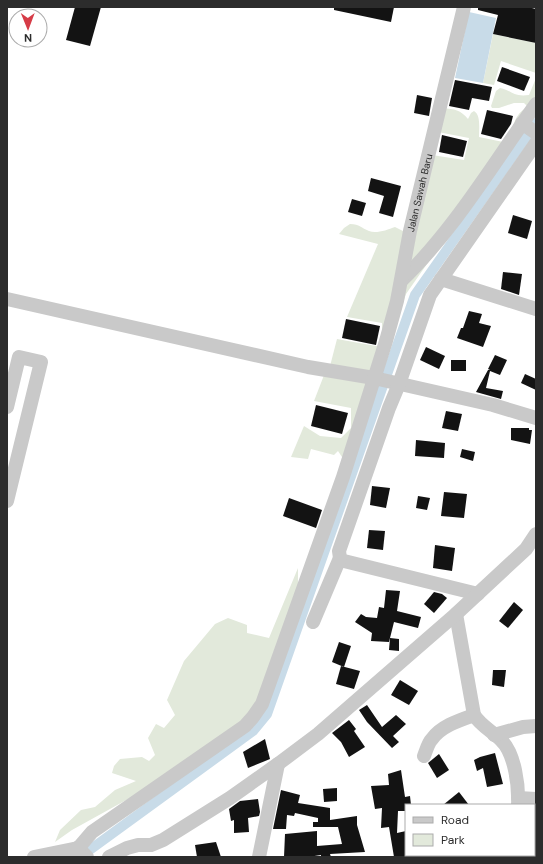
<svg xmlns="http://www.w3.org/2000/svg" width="543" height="864" font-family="'DM Sans',sans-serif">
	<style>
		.green { fill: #e2e9db }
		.water { fill: #c8dbe8 }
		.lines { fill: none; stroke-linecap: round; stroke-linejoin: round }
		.canal { stroke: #c8dbe8; stroke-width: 10 }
		.building { fill: #131313 }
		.minor { stroke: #c9c9c9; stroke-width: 14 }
		.labels { text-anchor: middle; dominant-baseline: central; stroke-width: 4; stroke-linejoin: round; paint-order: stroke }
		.street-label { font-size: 10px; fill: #2c2c2c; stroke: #fff }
	</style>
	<rect width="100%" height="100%" fill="#fff"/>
	<g class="green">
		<path d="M 493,34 L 536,43 L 536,73 L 501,61 L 494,85 L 483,83 Z"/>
		<path d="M 536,78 L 536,108 L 406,294 L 392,335 L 432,155 L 464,160 L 469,138 L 438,132 L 443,108 C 454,109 461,110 468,119 L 471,113 L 474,111 C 481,115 479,129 479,137 L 508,143 C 512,130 514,113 528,107 L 524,103 L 514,103 L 499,108 L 492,108 L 491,106 L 496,91 L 500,88 C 513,91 513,97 529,95 Z"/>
		<path d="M 350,224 C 360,224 361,228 369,231 C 376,234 387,230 395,227 L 405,232 L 394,301 L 382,331 L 382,323 L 347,317 L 378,244 L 339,234 L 344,228 Z"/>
		<path d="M 337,339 L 376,346 L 381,345 L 344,460 L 338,451 L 334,455 L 311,449 L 308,459 L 291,457 L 304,426 L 320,436 L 341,438 L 351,428 L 351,408 L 314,401 L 326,370 L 329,370 Z"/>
		<path d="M 298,568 L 298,600 L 258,710 L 157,783 L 72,830 L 55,842 L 60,830 L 81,810 L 95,807 L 115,790 L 136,781 L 112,773 L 114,766 L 120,759 L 142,757 L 149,761 L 155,755 L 148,738 L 156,724 L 164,728 L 175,715 L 167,700 L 184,661 L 215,624 L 228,618 L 247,625 L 247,633 L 269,638 Z"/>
	</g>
	<path class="water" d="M 469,12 L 496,18 L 483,83 L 455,78 Z"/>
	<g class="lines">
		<path class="canal" d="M 80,857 L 253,731 L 267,714 L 415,295 L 536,123"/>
	</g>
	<g class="building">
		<path d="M 75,7 L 101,7 L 90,46 L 66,40 Z"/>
		<path d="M 334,7 L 394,7 L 391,22 L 334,10 Z"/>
		<path d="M 478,7 L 528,7 L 536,9 L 536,43 L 493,34 L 498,15 L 478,10 Z"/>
		<path d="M 502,67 L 530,77 L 524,91 L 497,81 Z"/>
		<path d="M 455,80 L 492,87 L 489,101 L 472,98 L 469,110 L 449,106 Z"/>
		<path d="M 417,95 L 432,98 L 429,116 L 414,113 Z"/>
		<path d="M 487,110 L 513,116 L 511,124 L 501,139 L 481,134 Z"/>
		<path d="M 442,135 L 467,141 L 463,157 L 439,152 Z"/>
		<path d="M 371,178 L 401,186 L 393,217 L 379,213 L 384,196 L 368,191 Z"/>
		<path d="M 352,199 L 366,203 L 362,216 L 348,212 Z"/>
		<path d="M 513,215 L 532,221 L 527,239 L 508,233 Z"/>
		<path d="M 503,272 L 522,274 L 519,295 L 501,289 Z"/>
		<path d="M 469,311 L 482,314 L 479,323 L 491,326 L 483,347 L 457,338 L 461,328 L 463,328 Z"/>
		<path d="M 346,319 L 380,326 L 376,345 L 342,338 Z"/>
		<path d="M 426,347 L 445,356 L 439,369 L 420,360 Z"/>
		<path d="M 495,355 L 507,360 L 500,375 L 490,371 L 486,388 L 503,391 L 501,399 L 476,392 L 488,370 L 490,370 L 488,369 Z"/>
		<rect x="451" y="360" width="15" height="11"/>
		<path d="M 525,374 L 536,379 L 536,390 L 521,383 Z"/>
		<path d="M 316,405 L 348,413 L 342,434 L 311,426 Z"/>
		<path d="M 446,411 L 462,414 L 458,431 L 442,428 Z"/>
		<path d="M 511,428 L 529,428 L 529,430 L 532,430 L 530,444 L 511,440 Z"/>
		<path d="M 416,440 L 445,443 L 444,458 L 415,456 Z"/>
		<path d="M 462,449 L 475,452 L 473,461 L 460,457 Z"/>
		<path d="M 372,486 L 390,488 L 386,508 L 370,505 Z"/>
		<path d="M 444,492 L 467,494 L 464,518 L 441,516 Z"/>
		<path d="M 418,496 L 430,498 L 427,510 L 416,508 Z"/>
		<path d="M 289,498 L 322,510 L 316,528 L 283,516 Z"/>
		<path d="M 369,530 L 385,531 L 383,550 L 367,548 Z"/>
		<path d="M 435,545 L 455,548 L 452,571 L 433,568 Z"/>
		<path d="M 386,590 L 400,591 L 397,611 L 421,617 L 418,628 L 394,622 L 389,642 L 371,641 L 372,633 L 355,622 L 361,614 L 366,617 L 377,618 L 379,607 L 384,608 Z"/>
		<path d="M 434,592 L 442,594 L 447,598 L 434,613 L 424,604 Z"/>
		<path d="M 514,602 L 523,610 L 508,628 L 499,621 Z"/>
		<path d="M 390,638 L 399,639 L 399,651 L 389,650 Z"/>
		<path d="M 339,642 L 351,646 L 344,667 L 332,662 Z"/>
		<path d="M 341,666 L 360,671 L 354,689 L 336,684 Z"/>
		<path d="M 493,670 L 506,670 L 504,687 L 492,685 Z"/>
		<path d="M 400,680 L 418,691 L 409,705 L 391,695 Z"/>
		<path d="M 367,705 L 382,727 L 396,715 L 406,724 L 393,736 L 399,742 L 392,748 L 367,722 L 359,710 Z"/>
		<path d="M 349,720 L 356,729 L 354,731 L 365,747 L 349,757 L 341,742 L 332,733 Z"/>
		<path d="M 265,739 L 270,759 L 248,768 L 243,752 Z"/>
		<path d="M 495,753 L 503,784 L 487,787 L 483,768 L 477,771 L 474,760 L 480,757 Z"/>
		<path d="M 439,754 L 449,770 L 437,778 L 428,763 Z"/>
		<path d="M 401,770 L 405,797 L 410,796 L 411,805 L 406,805 L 406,811 L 398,811 L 397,833 L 406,831 L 406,856 L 394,857 L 389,827 L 381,828 L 382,808 L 375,809 L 371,786 L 389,785 L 388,774 Z"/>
		<path d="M 337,788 L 337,801 L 324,802 L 323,789 Z"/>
		<path d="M 281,790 L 300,795 L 298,803 L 330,808 L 330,820 L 357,816 L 357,825 L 365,852 L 330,854 L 331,857 L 321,857 L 321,855 L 308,857 L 284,857 L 285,834 L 317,831 L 317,846 L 342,844 L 338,827 L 313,827 L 313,822 L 318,822 L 318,818 L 295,813 L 294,816 L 287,815 L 286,829 L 273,829 Z"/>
		<path d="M 459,792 L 469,805 L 443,805 Z"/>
		<path d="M 258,799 L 260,812 L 259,816 L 248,818 L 249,832 L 234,833 L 234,820 L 231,821 L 229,809 L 240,801 Z"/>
		<path d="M 216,842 L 221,857 L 197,857 L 195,845 Z"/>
	</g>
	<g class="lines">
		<g class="minor">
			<path d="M 522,123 L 536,133"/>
			<path d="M 441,279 L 536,309"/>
			<path d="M 401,281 C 454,230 493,164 536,104"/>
			<path d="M 7,299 L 308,367 L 374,378 L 493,405 L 536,418"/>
			<path d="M 7,407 L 19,357 L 41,362 L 7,501"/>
			<path d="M 478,594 L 344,561 L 340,558 L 339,551 L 389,408 L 399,384 L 430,295 L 536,143"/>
			<path d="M 456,614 L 474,715 C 481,726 492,731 501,740 C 515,753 519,787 518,805"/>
			<path d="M 313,622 L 340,558"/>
			<path d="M 494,735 L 523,727 L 536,726"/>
			<path d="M 424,756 C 426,751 428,743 432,739 C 441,726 460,720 474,715"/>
			<path d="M 518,798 L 536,799"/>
			<path d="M 34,857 L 78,848 L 87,857"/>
			<path id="s1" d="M 66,857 L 80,846 L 92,832 L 245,726 L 253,717 L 262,704 L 343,477 L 386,341 L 397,301 L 410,231 L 464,7"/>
			<path d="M 109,857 L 127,848 L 138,845 L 151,845 L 163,840 L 230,798 L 278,764 L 318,734 L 456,614 L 526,549 L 536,534"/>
			<path d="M 259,857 L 278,764"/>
			<path d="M 512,857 L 512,855"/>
		</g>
	</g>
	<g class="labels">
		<g class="street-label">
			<text stroke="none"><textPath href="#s1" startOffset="786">Jalan Sawah Baru</textPath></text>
		</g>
	</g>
	<rect width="543" height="864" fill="none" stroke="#2c2c2c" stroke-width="16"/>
	<rect x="405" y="804" width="130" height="52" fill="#ffffff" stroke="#ababab"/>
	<rect x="413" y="817" width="20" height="6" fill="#c9c9c9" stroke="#ababab"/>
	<text x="441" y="824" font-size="12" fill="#2c2c2c">Road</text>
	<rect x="413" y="834" width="20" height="12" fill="#e2e9db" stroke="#ababab"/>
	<text x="441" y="844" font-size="12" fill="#2c2c2c">Park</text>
	<g transform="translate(28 28) rotate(179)"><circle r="19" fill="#ffffff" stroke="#ababab"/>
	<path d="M0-3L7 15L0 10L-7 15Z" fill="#d63c47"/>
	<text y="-6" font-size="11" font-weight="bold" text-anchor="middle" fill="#2c2c2c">N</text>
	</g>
</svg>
